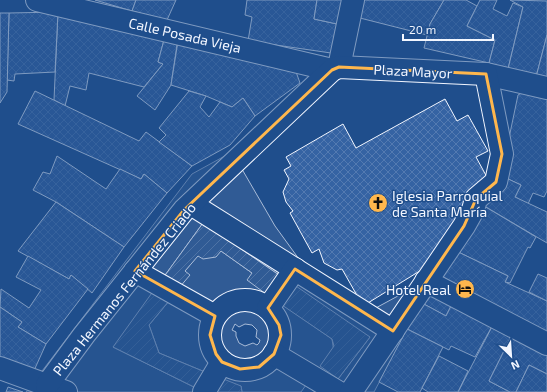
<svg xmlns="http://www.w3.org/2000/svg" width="547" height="392" font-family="'Exo 2',sans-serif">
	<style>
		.built { fill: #305b95; stroke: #a8bbd7; fill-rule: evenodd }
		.garden { fill: url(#garden-furrows); stroke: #a8bbd7 }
		.building { fill: url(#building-cross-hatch); stroke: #f2f6ff }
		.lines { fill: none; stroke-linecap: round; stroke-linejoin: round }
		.minor-casing { stroke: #f2f6ff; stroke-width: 24 }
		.minor { stroke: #1f4e8c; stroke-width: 22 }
		.marked { fill: none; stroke: #ffb74d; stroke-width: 3; stroke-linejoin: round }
		.labels { text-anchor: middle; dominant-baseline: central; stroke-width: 3; stroke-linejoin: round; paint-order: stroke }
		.street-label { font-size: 14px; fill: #f2f6ff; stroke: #1f4e8c }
		.poi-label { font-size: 14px; fill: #f2f6ff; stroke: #1f4e8c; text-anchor: start }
	</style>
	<defs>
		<pattern id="garden-furrows" width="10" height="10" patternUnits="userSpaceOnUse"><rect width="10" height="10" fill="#305b95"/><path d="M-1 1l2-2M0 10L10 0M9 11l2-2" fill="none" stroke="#4e73a5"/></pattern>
		<pattern id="building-cross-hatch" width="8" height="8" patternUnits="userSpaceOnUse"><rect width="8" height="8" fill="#3563a3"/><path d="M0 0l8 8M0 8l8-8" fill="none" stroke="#537ab1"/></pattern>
	</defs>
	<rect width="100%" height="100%" fill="#1f4e8c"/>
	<path class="built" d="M 232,152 L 275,226 L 312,277 L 361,316 L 420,284 L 430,287 L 374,392 L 315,392 L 306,385 L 301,392 L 242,392 L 241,386 L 214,392 L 26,392 L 192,174 ZM 203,223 L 279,275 L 252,273 L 221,251 L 198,255 L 185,271 L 189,275 L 163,278 ZM 169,301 L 149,325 L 159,353 L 205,372 L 196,388 L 113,347 ZM 280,303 L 370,337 L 338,379 L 332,339 ZM 235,324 L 239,327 L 245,324 L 252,325 L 257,330 L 256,337 L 260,340 L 259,343 L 257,345 L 253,343 L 245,346 L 239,343 L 236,336 L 236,332 L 232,330 Z"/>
	<g class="garden">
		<path d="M 203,223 L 279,275 L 266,294 L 247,280 L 252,273 L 221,251 L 216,257 L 203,259 L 198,256 L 185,271 L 190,275 L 179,288 L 163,278 Z"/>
		<path d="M 293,284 L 370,337 L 338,379 L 320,366 L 334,346 L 332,339 L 279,303 Z"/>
		<path d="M 154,290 L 169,301 L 149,325 L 159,353 L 205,372 L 196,388 L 113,347 Z"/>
		<path d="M 221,378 L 241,386 L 242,392 L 214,392 Z"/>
	</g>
	<g class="building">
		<path d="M 95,0 L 136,0 L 132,11 Z"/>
		<path d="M 136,0 L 176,0 L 167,20 L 132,11 Z"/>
		<path d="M 247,0 L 317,0 L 314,19 L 337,24 L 331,53 L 248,41 L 252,17 L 245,15 Z"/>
		<path d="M 317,0 L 343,0 L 337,24 L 314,19 Z"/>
		<path d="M 364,0 L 444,0 L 430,24 L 427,35 L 360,18 Z"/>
		<path d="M 444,0 L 466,0 L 477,6 L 467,26 L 495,40 L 489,63 L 424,48 L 430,24 Z"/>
		<path d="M 480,0 L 497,0 L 493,9 L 507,16 L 513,3 L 523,7 L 508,69 L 489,63 L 495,40 L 467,26 Z"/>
		<path d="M 510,0 L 547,1 L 547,35 L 536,77 L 508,69 L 523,7 Z"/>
		<path d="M 58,12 L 164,40 L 158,62 L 163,64 L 144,87 L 89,73 L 86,90 L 70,86 L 65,106 L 54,100 Z"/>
		<path d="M 58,12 L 55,72 L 15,74 L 14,81 L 7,80 L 9,13 Z"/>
		<path d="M 0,13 L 9,13 L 7,92 L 0,103 Z"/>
		<path d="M 547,35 L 547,80 L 536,77 Z"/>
		<path d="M 164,40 L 177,45 L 171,85 L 155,110 L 137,96 L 163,64 L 158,62 Z"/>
		<path d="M 178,41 L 295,69 L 300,83 L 255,116 L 243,98 L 232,107 L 206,96 L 171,85 Z"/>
		<path d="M 529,89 L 547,93 L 547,191 L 544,197 L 533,193 L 528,204 L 515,197 L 521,185 L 506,178 L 509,138 L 518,95 Z"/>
		<path d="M 35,91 L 139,141 L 146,132 L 192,166 L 167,193 L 144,174 L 141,179 L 18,124 Z"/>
		<path d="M 189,91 L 206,96 L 200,107 L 209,117 L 220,102 L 232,107 L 243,98 L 255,116 L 230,145 L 192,166 L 159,142 L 166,135 L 159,128 Z"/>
		<path d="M 445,99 L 457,121 L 468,115 L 488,151 L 476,157 L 489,181 L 466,194 L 472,211 L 423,269 L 363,306 L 342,269 L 337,270 L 324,263 L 319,249 L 312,253 L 290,213 L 293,211 L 286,202 L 283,192 L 289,179 L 284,170 L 291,166 L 286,157 L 343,124 L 356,148 Z"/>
		<path d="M 57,156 L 106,189 L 120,169 L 141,179 L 144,174 L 167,193 L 124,247 L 56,202 L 33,190 L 43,172 L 50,174 Z"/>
		<path d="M 506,178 L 521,185 L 515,197 L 547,212 L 547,243 L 479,203 Z"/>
		<path d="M 56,202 L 124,247 L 92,293 L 71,275 L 69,279 L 18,251 Z"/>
		<path d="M 479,203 L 536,237 L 530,248 L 528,247 L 510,283 L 505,282 L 508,276 L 452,249 Z"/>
		<path d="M 452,249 L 508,276 L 505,282 L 547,301 L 547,340 L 437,275 Z"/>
		<path d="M 28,256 L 69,279 L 71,275 L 88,289 L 46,344 L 18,327 L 22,322 L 0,307 L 1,289 L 29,308 L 41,290 L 16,277 Z"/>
		<path d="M 538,274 L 547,278 L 547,301 L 529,292 Z"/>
		<path d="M 430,287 L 454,300 L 446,316 L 422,303 Z"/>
		<path d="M 454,300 L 495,321 L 475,357 L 451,346 L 449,350 L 407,329 L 422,303 L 446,316 Z"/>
		<path d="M 0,307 L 22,322 L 18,327 L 46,344 L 32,375 L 0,362 Z"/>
		<path d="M 495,321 L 514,331 L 489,381 L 510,392 L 458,392 Z"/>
		<path d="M 407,329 L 443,347 L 420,392 L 398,392 L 379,382 Z"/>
		<path d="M 514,331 L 547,348 L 547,374 L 529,365 L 516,392 L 510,392 L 489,381 Z"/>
		<path d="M 439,356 L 468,371 L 458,392 L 428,392 L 422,388 Z"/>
		<path d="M 529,365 L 547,374 L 547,392 L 516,392 Z"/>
		<path d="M 8,387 L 23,392 L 6,392 Z"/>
	</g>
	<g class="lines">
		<g class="minor-casing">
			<g id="minor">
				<path d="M 37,0 L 332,70"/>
				<path d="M 339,67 L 353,0"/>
				<path d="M 191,204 L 393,331"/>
				<path d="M 135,271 L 215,316"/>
				<path d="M 426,281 L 547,344"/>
				<circle cx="245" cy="335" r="35"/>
				<path d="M 268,308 L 295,269"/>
				<path d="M 274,354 L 338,392"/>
				<path d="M 0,368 L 66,392"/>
				<path d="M 47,385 L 84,335 L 184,210 L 332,70 L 339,67 L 486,74 L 547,88"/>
				<path d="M 204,392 L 222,362"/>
				<path d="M 351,392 L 464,226 L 473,210 L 476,199 L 496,182 L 502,154 L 486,74"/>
			</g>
		</g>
		<use href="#minor" class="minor"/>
	</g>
	<path d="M0 0H547V392H0ZM 339,67 L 486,74 L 502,154 L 496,182 L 476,199 L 464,226 L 393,331 L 295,269 L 268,308 L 279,325 L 281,335 L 274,354 L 259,367 L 240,369 L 222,362 L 216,354 L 210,335 L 215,316 L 135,271 L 184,210 L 332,70 Z" fill="#1f4e8c" fill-opacity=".55" fill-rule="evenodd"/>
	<path class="marked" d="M 339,67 L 486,74 L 502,154 L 496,182 L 476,199 L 464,226 L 393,331 L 295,269 L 268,308 L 279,325 L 281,335 L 274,354 L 259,367 L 240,369 L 222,362 L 216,354 L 210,335 L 215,316 L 135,271 L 184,210 L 332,70 Z"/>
	<defs>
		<g id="church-disc" transform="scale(1)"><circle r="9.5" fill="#ffb74d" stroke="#1f4e8c"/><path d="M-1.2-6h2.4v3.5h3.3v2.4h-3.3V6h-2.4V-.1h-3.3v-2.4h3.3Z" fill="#111"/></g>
		<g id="hotel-disc" transform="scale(1)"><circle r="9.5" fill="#ffb74d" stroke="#1f4e8c"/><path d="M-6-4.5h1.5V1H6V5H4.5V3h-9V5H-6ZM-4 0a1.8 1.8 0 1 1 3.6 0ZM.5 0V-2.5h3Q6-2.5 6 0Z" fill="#111"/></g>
	</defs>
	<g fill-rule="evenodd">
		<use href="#church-disc" x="378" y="203"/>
		<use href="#hotel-disc" x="465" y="289"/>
	</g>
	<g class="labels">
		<g class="street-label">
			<text transform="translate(185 35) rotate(13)">Calle Posada Vieja</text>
			<text transform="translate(413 71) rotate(3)">Plaza Mayor</text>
			<text transform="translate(124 289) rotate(-51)">Plaza Hermanos Fernández Criado</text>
		</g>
		<g class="poi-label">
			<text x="392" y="195">Iglesia Parroquial<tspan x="392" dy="16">de Santa María</tspan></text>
			<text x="451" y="289" text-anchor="end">Hotel Real</text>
		</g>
	</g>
	<g transform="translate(511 356) rotate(155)" stroke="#1f4e8c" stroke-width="3" paint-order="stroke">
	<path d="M0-3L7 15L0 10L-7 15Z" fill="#f2f6ff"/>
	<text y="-6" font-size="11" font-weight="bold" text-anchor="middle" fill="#f2f6ff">N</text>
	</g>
	<path d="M403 34v6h90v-6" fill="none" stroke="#f2f6ff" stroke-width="2"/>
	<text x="409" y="34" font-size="12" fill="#f2f6ff" stroke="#1f4e8c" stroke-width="3" paint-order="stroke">20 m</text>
</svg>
